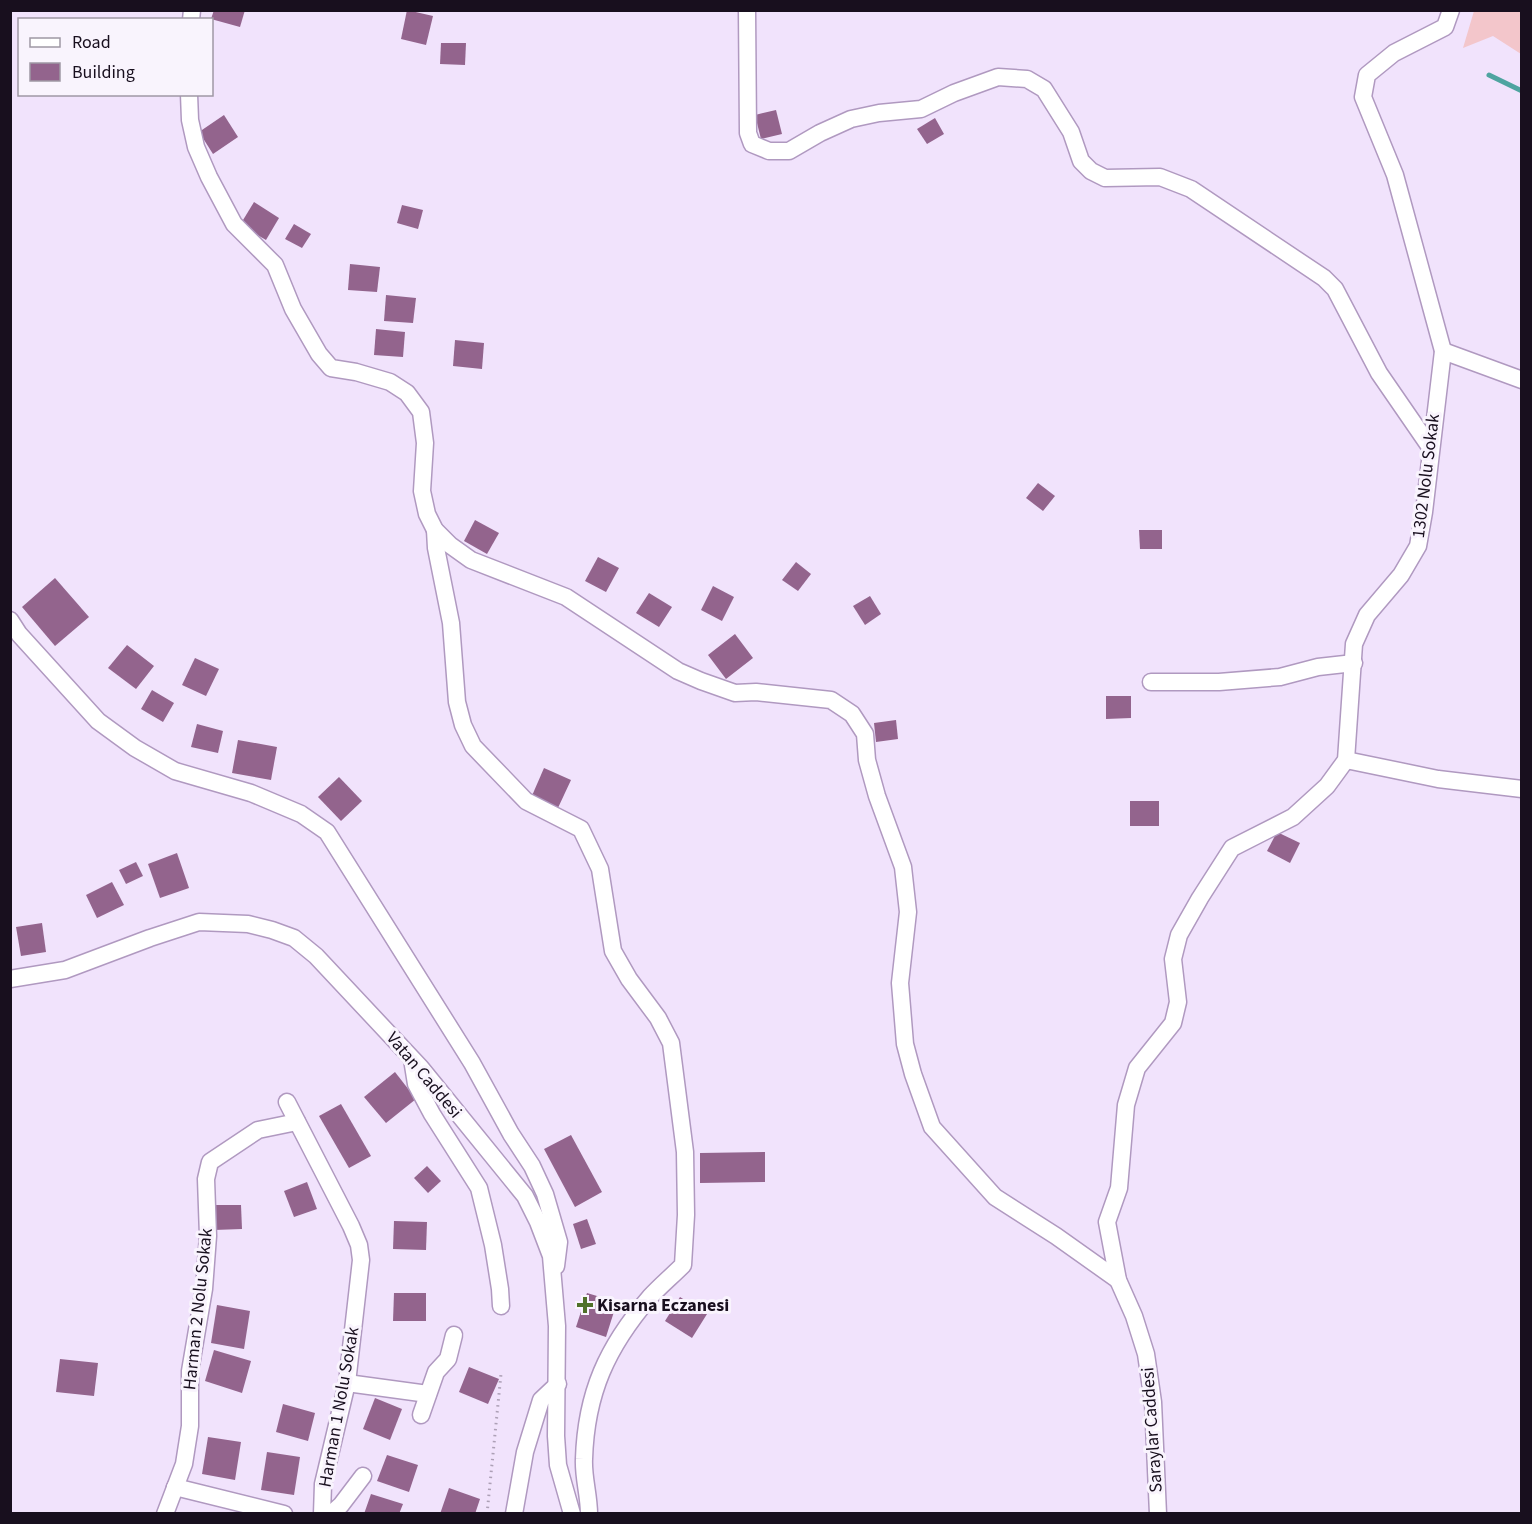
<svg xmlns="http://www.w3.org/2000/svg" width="1532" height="1524" font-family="'Source Sans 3',sans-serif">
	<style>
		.green { fill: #f3c6cb }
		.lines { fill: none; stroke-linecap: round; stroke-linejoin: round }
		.stream { stroke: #4ea4a0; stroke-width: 5 }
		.building { fill: #93648d }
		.minor-casing { stroke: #b099c0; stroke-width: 19 }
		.path { stroke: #ada0b6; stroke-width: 3; stroke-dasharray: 1.5 4.5; stroke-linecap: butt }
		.minor { stroke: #fff; stroke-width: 16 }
		.poi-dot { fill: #4f7129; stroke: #f9f4fd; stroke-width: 2 }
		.labels { text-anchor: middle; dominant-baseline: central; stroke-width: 6; stroke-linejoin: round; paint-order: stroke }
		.street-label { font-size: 18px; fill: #180f1e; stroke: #f9f4fd }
		.poi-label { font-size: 18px; font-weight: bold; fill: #180f1e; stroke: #f9f4fd; text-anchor: start }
	</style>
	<rect width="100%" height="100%" fill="#f1e3fc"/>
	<path class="green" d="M 1474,11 L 1521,11 L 1521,54 L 1493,36 L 1463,48 Z"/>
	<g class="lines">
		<path class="stream" d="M 1489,75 L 1522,91"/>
	</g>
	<g class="building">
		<path d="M 214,10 L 245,10 L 240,27 L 211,19 Z"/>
		<path d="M 407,10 L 433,16 L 426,45 L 401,39 Z"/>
		<path d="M 441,43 L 466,43 L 465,65 L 440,64 Z"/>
		<path d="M 776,110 L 782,134 L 761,139 L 755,115 Z"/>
		<path d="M 224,115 L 238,137 L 213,154 L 199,132 Z"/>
		<path d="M 935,118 L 944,134 L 927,144 L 917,129 Z"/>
		<path d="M 254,202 L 279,218 L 266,240 L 240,225 Z"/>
		<path d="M 402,205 L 423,210 L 418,229 L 397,223 Z"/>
		<path d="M 294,224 L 311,234 L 302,248 L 285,239 Z"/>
		<path d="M 350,264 L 380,267 L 377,292 L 348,290 Z"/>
		<path d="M 386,295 L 416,298 L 413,323 L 384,321 Z"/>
		<path d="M 376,329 L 405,332 L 403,357 L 374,355 Z"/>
		<path d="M 455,340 L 484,343 L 482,369 L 453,366 Z"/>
		<path d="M 1038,483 L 1055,496 L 1043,511 L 1026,498 Z"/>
		<path d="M 475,520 L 499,533 L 487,554 L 464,541 Z"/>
		<path d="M 1139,530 L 1162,530 L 1162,549 L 1140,549 Z"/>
		<path d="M 598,557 L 619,568 L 606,592 L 585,581 Z"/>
		<path d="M 796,562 L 811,574 L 798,591 L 782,580 Z"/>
		<path d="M 55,578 L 89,617 L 55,646 L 22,607 Z"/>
		<path d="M 713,586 L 734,597 L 722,621 L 701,610 Z"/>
		<path d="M 649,593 L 672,607 L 659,627 L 636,613 Z"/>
		<path d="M 870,596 L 881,614 L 865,625 L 853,606 Z"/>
		<path d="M 735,634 L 753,658 L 726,679 L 708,655 Z"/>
		<path d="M 127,645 L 154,666 L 136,689 L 108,668 Z"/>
		<path d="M 195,658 L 219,669 L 206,696 L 182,685 Z"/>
		<path d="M 152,690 L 174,703 L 163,722 L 141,709 Z"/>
		<path d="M 1106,696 L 1131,696 L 1131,718 L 1106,719 Z"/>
		<path d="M 896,720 L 898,739 L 876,742 L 874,723 Z"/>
		<path d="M 197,724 L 223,731 L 218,753 L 191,747 Z"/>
		<path d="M 238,740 L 277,747 L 271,780 L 232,773 Z"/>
		<path d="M 544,768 L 571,780 L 557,810 L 531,798 Z"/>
		<path d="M 339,777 L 362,801 L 341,821 L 318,797 Z"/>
		<rect x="1130" y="801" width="29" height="25"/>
		<path d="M 1277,832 L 1300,843 L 1290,863 L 1267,851 Z"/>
		<path d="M 177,853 L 189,888 L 160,898 L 148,864 Z"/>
		<path d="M 136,862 L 143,876 L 126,884 L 119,870 Z"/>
		<path d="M 112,882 L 124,905 L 97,918 L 86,895 Z"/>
		<path d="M 42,923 L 46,952 L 21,956 L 16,927 Z"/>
		<path d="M 395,1072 L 416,1099 L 386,1123 L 364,1097 Z"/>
		<path d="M 341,1104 L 371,1156 L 349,1168 L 319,1116 Z"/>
		<path d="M 571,1135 L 602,1192 L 575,1207 L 544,1149 Z"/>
		<path d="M 765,1152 L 765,1182 L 700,1183 L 700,1153 Z"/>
		<path d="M 427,1166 L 441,1181 L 428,1193 L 414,1178 Z"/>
		<path d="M 307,1182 L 317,1209 L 294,1217 L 284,1191 Z"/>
		<path d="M 213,1205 L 241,1205 L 242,1229 L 214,1230 Z"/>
		<path d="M 587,1219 L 596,1244 L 581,1249 L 573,1224 Z"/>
		<path d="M 394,1221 L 427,1222 L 426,1250 L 393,1249 Z"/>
		<path d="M 394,1293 L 426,1293 L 426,1321 L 393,1321 Z"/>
		<path d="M 587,1293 L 617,1302 L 606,1337 L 576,1327 Z"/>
		<path d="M 680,1297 L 707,1314 L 692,1338 L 665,1321 Z"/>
		<path d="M 217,1305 L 250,1311 L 244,1349 L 211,1343 Z"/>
		<path d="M 214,1350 L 251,1361 L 242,1393 L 205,1381 Z"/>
		<path d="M 60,1359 L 98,1363 L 94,1396 L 56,1392 Z"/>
		<path d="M 469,1367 L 499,1379 L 488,1404 L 459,1392 Z"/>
		<path d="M 375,1398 L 402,1409 L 390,1440 L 363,1429 Z"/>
		<path d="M 283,1404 L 315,1413 L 308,1441 L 276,1432 Z"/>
		<path d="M 208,1437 L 241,1442 L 235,1480 L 202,1474 Z"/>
		<path d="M 267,1452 L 300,1457 L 294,1495 L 261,1490 Z"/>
		<path d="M 387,1455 L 418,1465 L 409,1492 L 377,1481 Z"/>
		<path d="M 449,1488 L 480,1499 L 475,1514 L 440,1514 Z"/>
		<path d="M 371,1494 L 403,1504 L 399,1514 L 364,1514 Z"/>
	</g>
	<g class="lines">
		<g class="minor-casing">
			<g id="minor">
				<path d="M 747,10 L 748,133 L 752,144 L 769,151 L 789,151 L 820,133 L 851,119 L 879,113 L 921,109 L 954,93 L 998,77 L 1027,79 L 1044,89 L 1071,132 L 1081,161 L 1091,171 L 1105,178 L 1160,177 L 1191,189 L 1324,278 L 1335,289 L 1379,373 L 1430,447"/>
				<path d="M 191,20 L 192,10"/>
				<path d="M 189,94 L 190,120 L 196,147 L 209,177 L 234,224 L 275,265 L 293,309 L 319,354 L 331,368 L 356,372 L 390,382 L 407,393 L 421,412 L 425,443 L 422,491 L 427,514 L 435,530 L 450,545 L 471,560 L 566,597 L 678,671 L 701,681 L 735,693 L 756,692 L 831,700 L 852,714 L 865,734 L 867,760 L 877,796 L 903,867 L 908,912 L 900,983 L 905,1044 L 913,1074 L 932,1127 L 995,1197 L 1056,1236 L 1118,1280"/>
				<path d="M 1443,351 L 1522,380"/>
				<path d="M 435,530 L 436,548 L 451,623 L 457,702 L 463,725 L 473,746 L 526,801 L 581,829 L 600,869 L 613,951 L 629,979 L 658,1018 L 671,1043 L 685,1152 L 686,1215 L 683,1265 C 672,1276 660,1286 650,1297 C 607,1347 586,1393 584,1459 C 583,1477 589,1495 589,1514"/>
				<path d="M 10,620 L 19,634 L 98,721 L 135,748 L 175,771 L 251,793 L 301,814 L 327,832 L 472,1063 L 511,1134 L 532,1166 L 545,1194 L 559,1242 L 556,1266"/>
				<path d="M 1151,682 L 1219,682 L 1280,677 L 1318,667 L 1354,663"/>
				<path d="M 1346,760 L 1438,779 L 1522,789"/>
				<path d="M 10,979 L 65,970 L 150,938 L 199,922 L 248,924 L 272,930 L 294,938 L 316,956 L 421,1068 L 525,1196 L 538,1222 L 551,1256 L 557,1326 L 556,1436 L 558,1465 L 572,1514"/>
				<path d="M 412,1059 L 416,1084 L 432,1114 L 479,1188 L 493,1245 L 500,1289 L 501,1306"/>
				<path d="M 287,1102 L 351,1226 L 359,1245 L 361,1260 L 347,1383 L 323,1484 L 322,1514"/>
				<path d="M 347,1383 L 428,1394"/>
				<path d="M 421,1415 L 436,1372 L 448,1359 L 454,1335"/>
				<path d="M 175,1487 L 284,1514"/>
				<path d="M 165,1514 L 184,1464 L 190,1426 L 190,1371 L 204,1289 L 208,1236 L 206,1179 L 210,1162 L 258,1130 L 297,1122"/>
				<path d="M 331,1514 L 341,1505 L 363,1476"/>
				<path d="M 514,1514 L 525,1452 L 541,1400 L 558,1384"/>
				<path d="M 1158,1514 L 1153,1402 L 1146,1354 L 1134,1316 L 1118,1280 L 1107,1222 L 1119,1188 L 1126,1105 L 1137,1068 L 1173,1023 L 1178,1002 L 1173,959 L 1179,935 L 1200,898 L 1232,848 L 1293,817 L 1327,786 L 1346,760 L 1354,644 L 1367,615 L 1401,575 L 1418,546 L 1424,512 L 1443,351 L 1395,175 L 1363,97 L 1367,75 L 1394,53 L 1445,27 L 1451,10"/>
			</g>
		</g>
		<path class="path" d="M 487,1514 L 501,1374"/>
		<use href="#minor" class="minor"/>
	</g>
	<path class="poi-dot" d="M582 1296h6v6h6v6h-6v6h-6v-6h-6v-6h6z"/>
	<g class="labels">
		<g class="street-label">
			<text transform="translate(1426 476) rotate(-83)">1302 Nolu Sokak</text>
			<text transform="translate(424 1075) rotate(50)">Vatan Caddesi</text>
			<text transform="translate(198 1309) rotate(-84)">Harman 2 Nolu Sokak</text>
			<text transform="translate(339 1407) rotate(-80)">Harman 1 Nolu Sokak</text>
			<text transform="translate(1152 1430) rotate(-94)">Saraylar Caddesi</text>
		</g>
		<g class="poi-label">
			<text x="597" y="1305">Kisarna Eczanesi</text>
		</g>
	</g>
	<rect width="1532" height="1524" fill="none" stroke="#180f1e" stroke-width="24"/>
	<rect x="18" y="18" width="195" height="78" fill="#f9f4fd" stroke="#9f98a4" stroke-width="1.5"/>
	<rect x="30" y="38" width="30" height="9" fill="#ffffff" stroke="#9f98a4" stroke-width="1.5"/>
	<text x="72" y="48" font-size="18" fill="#180f1e">Road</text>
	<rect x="30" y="63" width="30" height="18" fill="#93648d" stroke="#9f98a4" stroke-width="1.5"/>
	<text x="72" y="78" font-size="18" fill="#180f1e">Building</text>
</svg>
